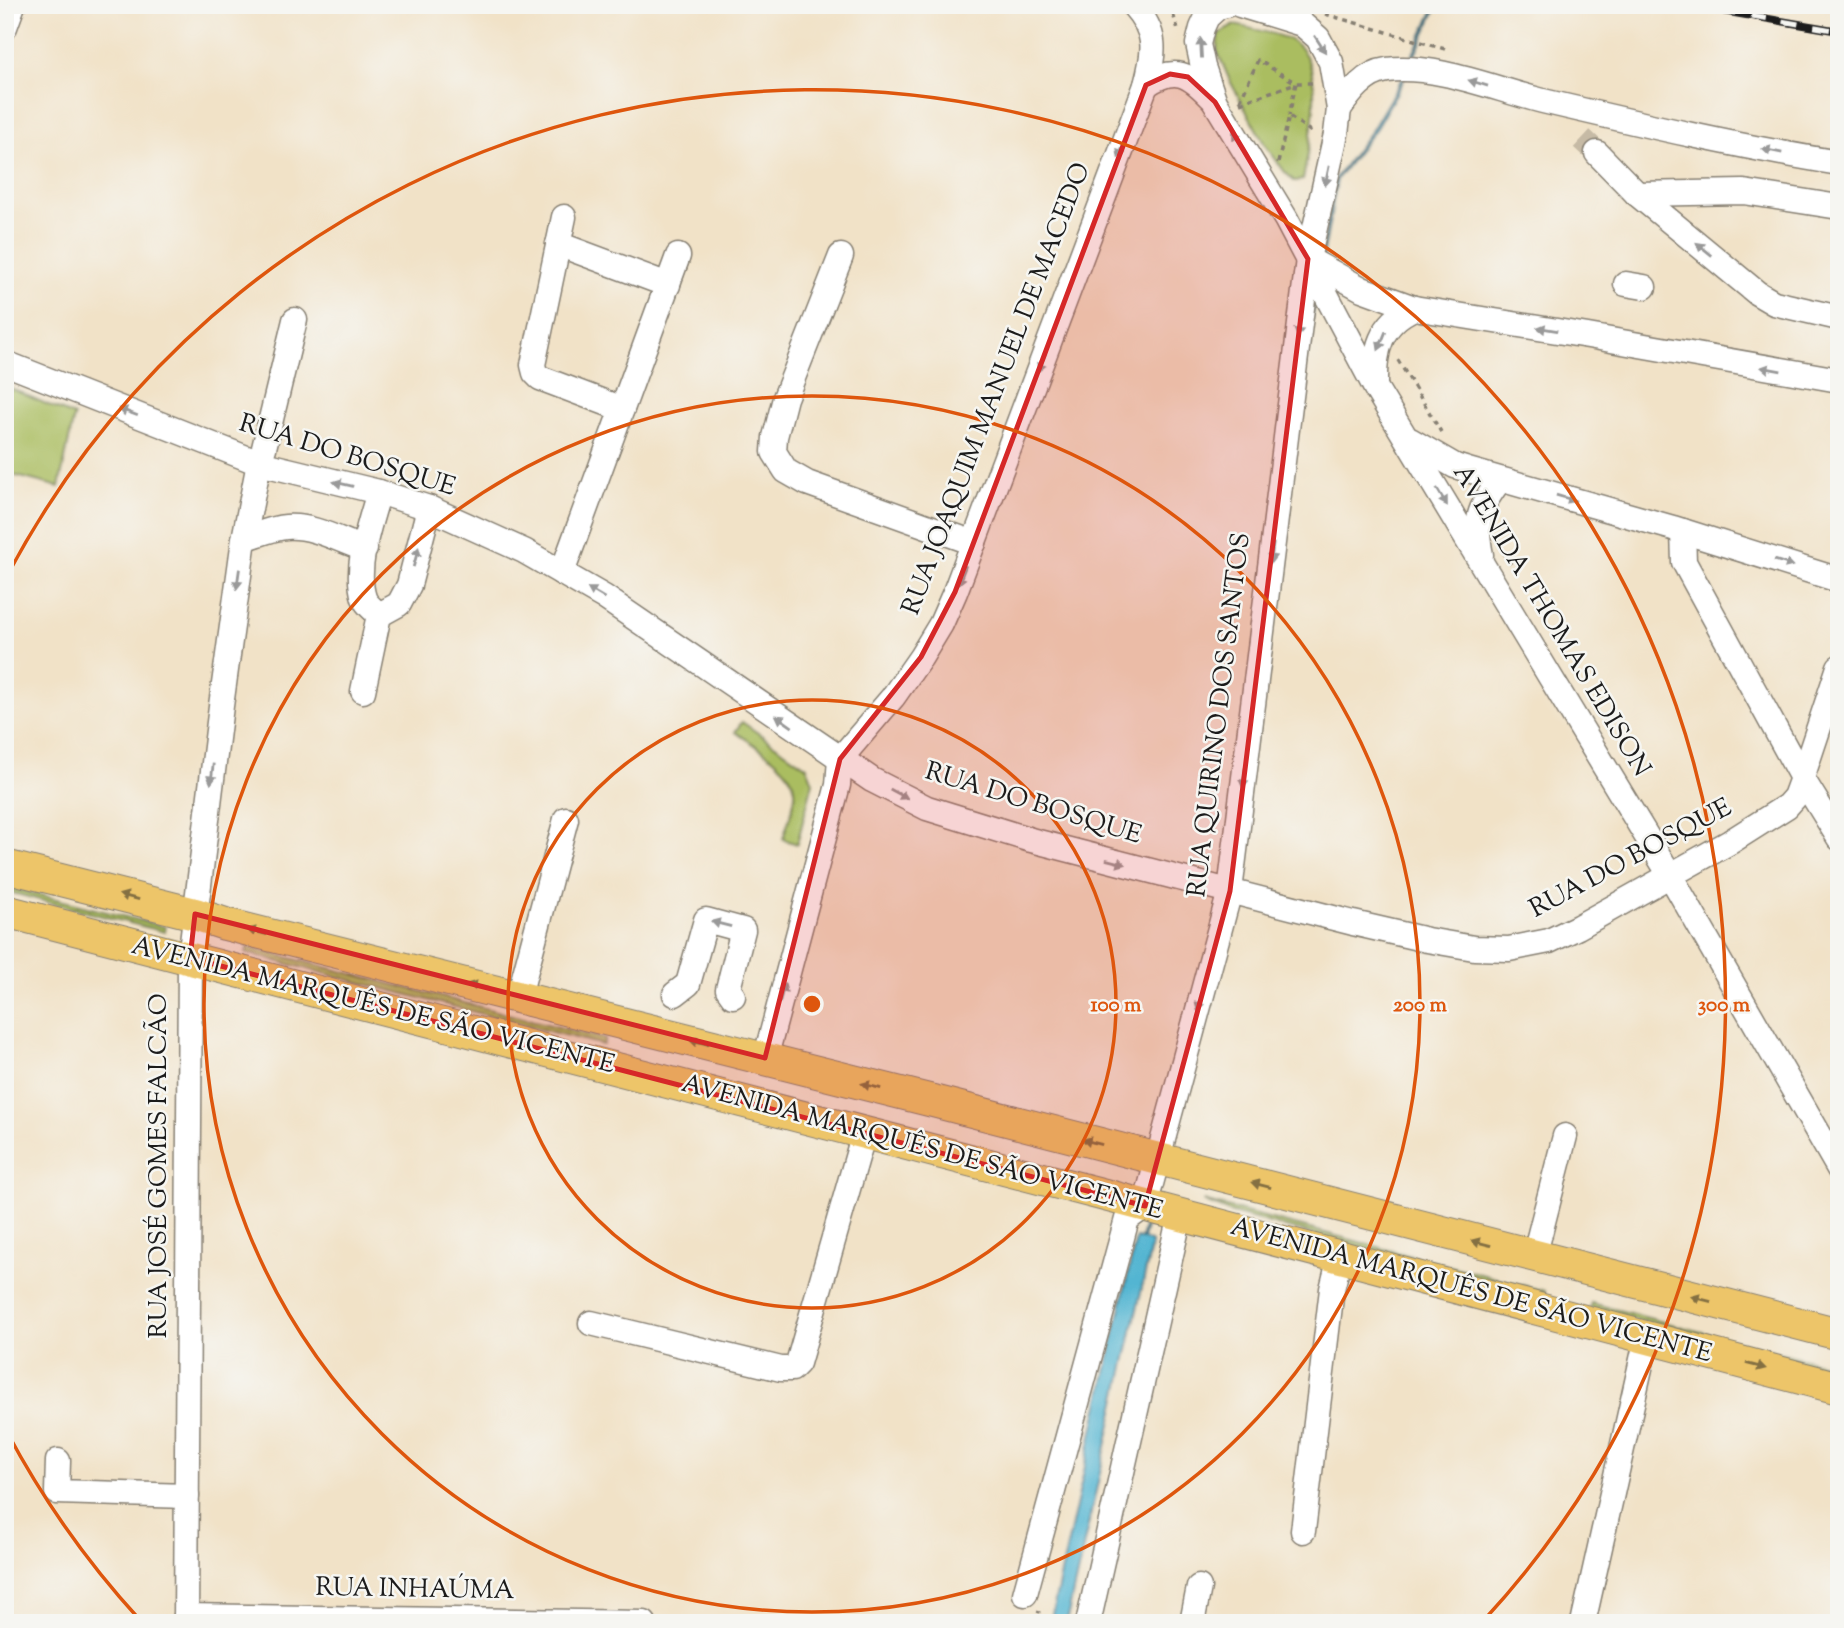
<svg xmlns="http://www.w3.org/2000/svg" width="1844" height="1628" font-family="'Sorts Mill Goudy',serif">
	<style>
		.green { fill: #aabd61; stroke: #636c3e; stroke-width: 2 }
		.water { fill: #53b5d2; stroke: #386877; stroke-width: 2 }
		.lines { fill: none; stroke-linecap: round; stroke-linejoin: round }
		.minor-tunnel { stroke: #c6baa5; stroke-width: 24; stroke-dasharray: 24 12; stroke-linecap: butt }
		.minor-casing { stroke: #867f72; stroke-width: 27 }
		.major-casing { stroke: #867f72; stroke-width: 34 }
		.path { stroke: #867f72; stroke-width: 3.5; stroke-dasharray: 5 5; stroke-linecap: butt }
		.minor { stroke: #fff; stroke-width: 24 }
		.major { stroke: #edc569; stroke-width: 32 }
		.rail-casing { stroke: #1c1c1c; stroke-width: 8 }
		.rail { stroke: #f6f6f2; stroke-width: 5; stroke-dasharray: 16; stroke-linecap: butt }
		.oneway { fill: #999 }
		.oneway2 { fill: #847042 }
		.marked { fill: #d62828; fill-opacity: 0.2; stroke: #d62828; stroke-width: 5; stroke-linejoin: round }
		.ring { fill: none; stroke: #de560d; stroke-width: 3.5 }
		.labels { text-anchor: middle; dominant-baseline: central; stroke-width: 5; stroke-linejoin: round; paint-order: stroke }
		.street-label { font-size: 26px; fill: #1c1c1c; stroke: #f6f6f2 }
		.centre { fill: #de560d; stroke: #f6f6f2; stroke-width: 3.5 }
		.ring-label { font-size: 21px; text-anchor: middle; font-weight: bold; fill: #de560d; stroke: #f6f6f2; stroke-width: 5; stroke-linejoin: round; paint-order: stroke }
	</style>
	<rect width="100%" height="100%" fill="#f6f6f2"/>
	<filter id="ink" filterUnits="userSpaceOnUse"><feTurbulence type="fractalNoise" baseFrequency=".0143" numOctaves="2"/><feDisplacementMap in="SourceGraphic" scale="14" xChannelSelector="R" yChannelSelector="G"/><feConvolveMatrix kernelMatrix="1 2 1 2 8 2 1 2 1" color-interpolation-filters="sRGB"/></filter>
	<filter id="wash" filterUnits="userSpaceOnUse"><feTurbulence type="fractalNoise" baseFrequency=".00686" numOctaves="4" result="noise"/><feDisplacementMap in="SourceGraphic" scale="28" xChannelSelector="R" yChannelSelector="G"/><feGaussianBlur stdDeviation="1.57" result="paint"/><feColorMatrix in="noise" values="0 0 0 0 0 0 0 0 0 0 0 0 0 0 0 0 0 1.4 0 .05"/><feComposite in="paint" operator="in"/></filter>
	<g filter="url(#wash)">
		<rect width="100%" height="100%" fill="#f1e2c7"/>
		<g class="green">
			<path d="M 1235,25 C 1248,28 1283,35 1292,41 C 1330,64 1309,145 1303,180 L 1294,181 L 1285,172 L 1265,145 L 1230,81 L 1217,51 L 1218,34 Z"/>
			<path d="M 5,386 L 74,416 L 59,487 L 5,473 Z"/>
			<path d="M 742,722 L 807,767 L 813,782 L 797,844 L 783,839 C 786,828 797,799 795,790 C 791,765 755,745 735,732 Z"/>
			<path d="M 5,886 L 165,927 L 165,932 L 5,891 Z"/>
			<path d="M 247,947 L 605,1039 L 603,1045 L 246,953 Z"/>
			<path d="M 1203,1201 L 1545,1291 L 1544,1296 L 1229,1212 Z"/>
			<path d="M 1591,1303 L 1839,1368 L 1839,1372 L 1590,1308 Z"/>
		</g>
		<path class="water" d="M 1436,5 L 1438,5 L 1401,85 L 1376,128 L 1337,179 L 1291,437 L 1232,897 L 1143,1239 L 1152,1243 L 1066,1623 L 1050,1623 L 1136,1238 L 1141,1239 L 1230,897 L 1289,437 L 1335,179 L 1373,128 L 1399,84 Z"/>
	</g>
	<g filter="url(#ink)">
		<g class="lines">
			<path class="minor-tunnel" d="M 1582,139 L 1597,153"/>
			<g class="minor-casing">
				<g id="minor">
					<path d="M 1226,5 L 1218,7 L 1207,17 L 1202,28 L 1198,44 L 1203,67 L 1215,102 L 1286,219 L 1375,387 L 1670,875 L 1839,1169"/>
					<path d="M 5,27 L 13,5"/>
					<path d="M 1146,85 C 1175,65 1189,74 1211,97"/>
					<path d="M 1339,109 C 1351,92 1365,73 1387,70 C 1437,64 1494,89 1543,101 C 1641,124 1739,147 1839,163"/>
					<path d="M 1597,153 L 1637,194 L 1757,293 L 1774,303 L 1839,318"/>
					<path d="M 1637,194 L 1744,192 L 1839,207"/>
					<path d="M 564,217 L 533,365 L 535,373 L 540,378 L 622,409"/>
					<path d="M 558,244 L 668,285"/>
					<path d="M 841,256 L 785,398 L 775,437 L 774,452 L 786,471 L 807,483 L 974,543"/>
					<path d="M 1308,259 L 1362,289 L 1414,308 L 1588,336 L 1839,380"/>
					<path d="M 1626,284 L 1644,287"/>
					<path d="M 5,363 L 259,463 L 379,492 L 429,508 L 524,551 L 604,597 L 872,780 L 927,808 L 1031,840 L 1353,923 L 1427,940 L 1474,948 L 1509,949 L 1549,941 L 1578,927 L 1730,842 L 1787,806 L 1795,797 L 1802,778 L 1839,667"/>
					<path d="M 1375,385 C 1374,351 1380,323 1414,308"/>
					<path d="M 1410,440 L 1455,466 L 1468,470 L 1673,528 L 1839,580"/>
					<path d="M 379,492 C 370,523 354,567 364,598 C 366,604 374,610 379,615"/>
					<path d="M 1683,531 L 1684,562 L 1802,778 L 1839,838"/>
					<path d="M 244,539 C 257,535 272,528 286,527 C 314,525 338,540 365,549"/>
					<path d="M 1481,555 C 1474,521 1479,507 1500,480"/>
					<path d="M 562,573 L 678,256"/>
					<path d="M 379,615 L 399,604 L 409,585 L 429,508"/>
					<path d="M 363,691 L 379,615"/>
					<path d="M 675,994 L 688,984 L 706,920 L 743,930 L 728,989 L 733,996"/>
					<path d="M 519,996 L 566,819"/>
					<path d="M 765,1059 L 838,785 L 840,759 L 893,697 L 921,657 L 941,624 L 955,592 L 1146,85 C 1155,51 1158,33 1133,5"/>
					<path d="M 1534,1257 L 1565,1136"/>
					<path d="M 591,1323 L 781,1369 L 792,1369 L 798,1363 L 864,1133"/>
					<path d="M 58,1461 L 57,1492 L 187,1496"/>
					<path d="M 1303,1531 L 1332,1289 L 1340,1257"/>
					<path d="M 1025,1594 L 1127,1219 L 1145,1206 L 1230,891 L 1308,259 L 1336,134 L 1339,109 L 1331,62 L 1318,38 L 1302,24 L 1240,5"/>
					<path d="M 186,1616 L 644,1623"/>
					<path d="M 186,1623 L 190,958 L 221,706 L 244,539 L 259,463 L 264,448 L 295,320"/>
					<path d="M 1088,1623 L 1180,1215"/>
					<path d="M 1192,1623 L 1199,1587"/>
					<path d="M 1583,1623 L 1647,1337"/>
				</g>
			</g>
			<g class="major-casing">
				<g id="major">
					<path d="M 5,866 L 195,914 L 225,924 L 933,1101 L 1839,1334"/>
					<path d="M 5,911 L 1101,1194 L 1839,1388"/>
				</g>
			</g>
			<g class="path">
				<path d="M 1170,5 L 1178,29"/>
				<path d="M 1325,14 L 1445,49"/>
				<path d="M 1240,101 L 1258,60 L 1296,83 L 1314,83"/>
				<path d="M 1240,103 L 1296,83 L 1289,116"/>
				<path d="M 1278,163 L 1289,116 L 1313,133"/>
				<path d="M 1398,360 L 1441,432"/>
				<path d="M 1503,551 L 1512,566"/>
				<path d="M 1036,1623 L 1039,1611"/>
			</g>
			<use href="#minor" class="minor"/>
			<use href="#major" class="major"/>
			<g class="rail-casing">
				<path id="rail" d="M 1688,5 L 1839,31"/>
			</g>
			<use href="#rail" class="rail"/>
		</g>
		<defs><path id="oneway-solid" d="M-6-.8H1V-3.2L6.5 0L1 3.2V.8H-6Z" transform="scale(1.75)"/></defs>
		<g class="oneway">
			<use href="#oneway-solid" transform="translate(1320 44) rotate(57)"/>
			<use href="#oneway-solid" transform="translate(1201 48) rotate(-93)"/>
			<use href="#oneway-solid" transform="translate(1478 83) rotate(-163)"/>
			<use href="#oneway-solid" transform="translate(1238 140) rotate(-121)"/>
			<use href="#oneway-solid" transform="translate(1122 149) rotate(111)"/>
			<use href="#oneway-solid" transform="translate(1772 151) rotate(-169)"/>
			<use href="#oneway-solid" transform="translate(1327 176) rotate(102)"/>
			<use href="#oneway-solid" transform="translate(1704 249) rotate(-141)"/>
			<use href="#oneway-solid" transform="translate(1299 327) rotate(98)"/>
			<use href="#oneway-solid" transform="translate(1547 329) rotate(-171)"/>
			<use href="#oneway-solid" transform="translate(1382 341) rotate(112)"/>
			<use href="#oneway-solid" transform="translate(1042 362) rotate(111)"/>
			<use href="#oneway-solid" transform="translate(1771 369) rotate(-170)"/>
			<use href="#oneway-solid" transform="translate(128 412) rotate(-159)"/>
			<use href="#oneway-solid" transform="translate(343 484) rotate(-167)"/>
			<use href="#oneway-solid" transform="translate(1442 497) rotate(59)"/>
			<use href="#oneway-solid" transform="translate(1566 498) rotate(16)"/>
			<use href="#oneway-solid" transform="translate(1272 553) rotate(97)"/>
			<use href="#oneway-solid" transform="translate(416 557) rotate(-75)"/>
			<use href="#oneway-solid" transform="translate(1784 563) rotate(17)"/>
			<use href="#oneway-solid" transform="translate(962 575) rotate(111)"/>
			<use href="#oneway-solid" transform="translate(238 579) rotate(98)"/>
			<use href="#oneway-solid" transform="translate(596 593) rotate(-149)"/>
			<use href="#oneway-solid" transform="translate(784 721) rotate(-145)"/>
			<use href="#oneway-solid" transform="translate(212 774) rotate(97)"/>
			<use href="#oneway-solid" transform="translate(1244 778) rotate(97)"/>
			<use href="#oneway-solid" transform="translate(899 794) rotate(28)"/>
			<use href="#oneway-solid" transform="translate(1116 862) rotate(14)"/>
			<use href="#oneway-solid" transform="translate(721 924) rotate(-165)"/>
			<use href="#oneway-solid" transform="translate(782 993) rotate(-75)"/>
			<use href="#oneway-solid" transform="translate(1200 1001) rotate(105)"/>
		</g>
		<g class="oneway2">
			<use href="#oneway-solid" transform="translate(129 897) rotate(-166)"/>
			<use href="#oneway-solid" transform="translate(257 932) rotate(-166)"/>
			<use href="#oneway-solid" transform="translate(478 986) rotate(-166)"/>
			<use href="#oneway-solid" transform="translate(699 1042) rotate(-166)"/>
			<use href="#oneway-solid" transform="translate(871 1086) rotate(-166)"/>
			<use href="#oneway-solid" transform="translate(1092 1142) rotate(-166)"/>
			<use href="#oneway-solid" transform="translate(1261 1185) rotate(-165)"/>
			<use href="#oneway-solid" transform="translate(1481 1243) rotate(-165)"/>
			<use href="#oneway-solid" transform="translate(1701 1299) rotate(-166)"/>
			<use href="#oneway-solid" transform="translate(1756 1366) rotate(15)"/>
		</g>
	</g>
	<path class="marked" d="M 1170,74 L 1188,77 L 1215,102 L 1308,259 L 1230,891 L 1145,1206 L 190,958 L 195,914 L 765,1058 L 840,759 L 921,657 L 955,592 L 1146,85 Z"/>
	<g class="ring">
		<circle cx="812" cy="1004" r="304"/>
		<circle cx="812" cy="1004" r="608"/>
		<path d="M140 1620A912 912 0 0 1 7 1432M7 576A912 912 0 1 1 1484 1620"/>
	</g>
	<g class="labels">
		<g class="street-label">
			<text transform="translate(997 389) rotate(-69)">RUA JOAQUIM MANUEL DE MACEDO</text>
			<text transform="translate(347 456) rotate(17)">RUA DO BOSQUE</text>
			<text transform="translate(1551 621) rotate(59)">AVENIDA THOMAS EDISON</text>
			<text transform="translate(1220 715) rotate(-83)">RUA QUIRINO DOS SANTOS</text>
			<text transform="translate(1033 804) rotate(17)">RUA DO BOSQUE</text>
			<text transform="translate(1631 859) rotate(-28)">RUA DO BOSQUE</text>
			<text transform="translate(373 1006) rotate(14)">AVENIDA MARQUÊS DE SÃO VICENTE</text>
			<text transform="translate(922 1148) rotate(15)">AVENIDA MARQUÊS DE SÃO VICENTE</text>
			<text transform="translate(159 1166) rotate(-90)">RUA JOSÉ GOMES FALCÃO</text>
			<text transform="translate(1471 1291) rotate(15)">AVENIDA MARQUÊS DE SÃO VICENTE</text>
			<text transform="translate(415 1590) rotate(1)">RUA INHAÚMA</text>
		</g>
	</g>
	<circle cx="812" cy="1004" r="10" class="centre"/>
	<g class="ring-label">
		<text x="1116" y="1011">100 m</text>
		<text x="1420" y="1011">200 m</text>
		<text x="1724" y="1011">300 m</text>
	</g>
	<rect width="1844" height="1628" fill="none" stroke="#f6f6f2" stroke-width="28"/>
</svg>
